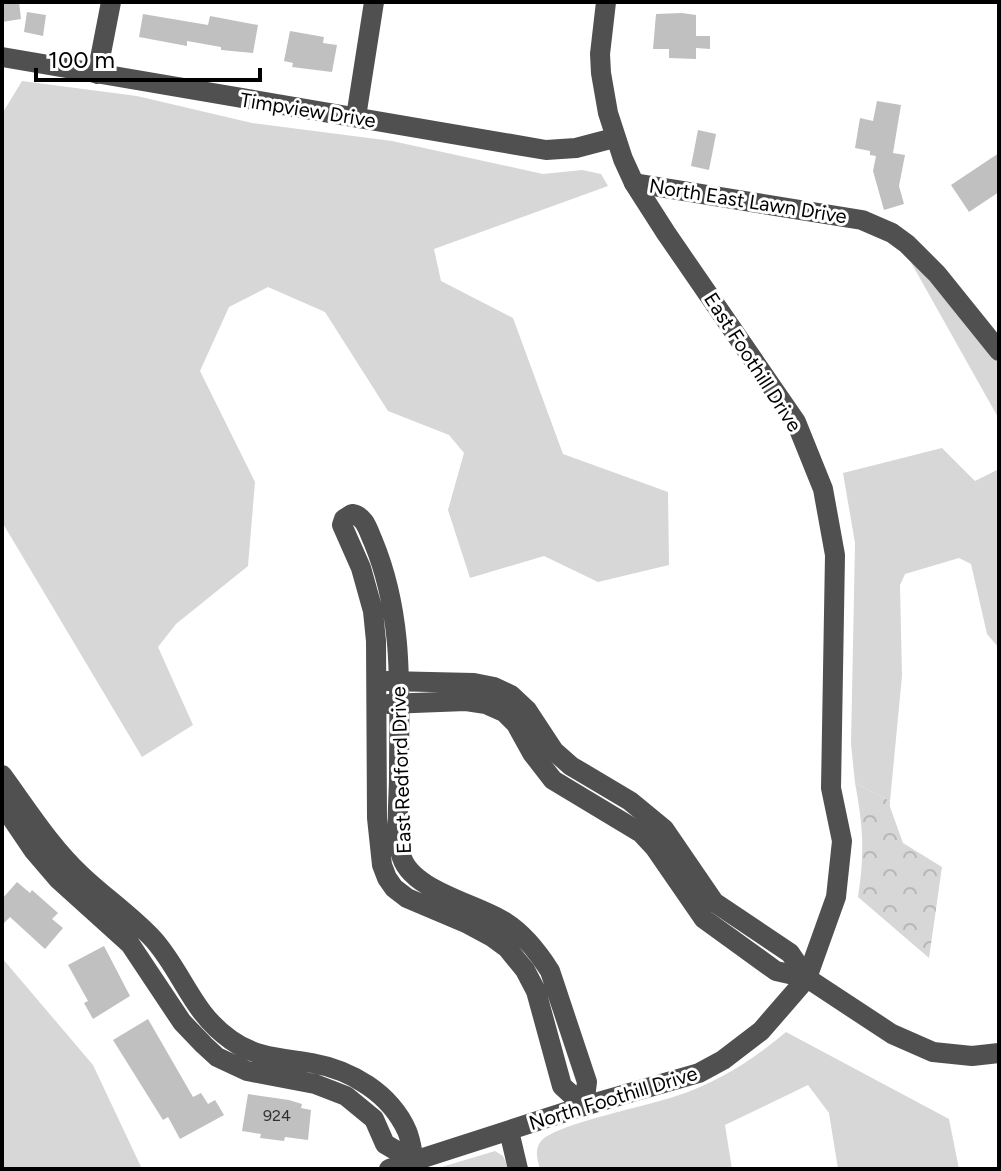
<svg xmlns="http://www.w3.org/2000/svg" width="1001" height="1171" font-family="Figtree,sans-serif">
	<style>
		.green { fill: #d7d7d7 }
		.forest { fill: url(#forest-crowns) }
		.building { fill: #c0c0c0 }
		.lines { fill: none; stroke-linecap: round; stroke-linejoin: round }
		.minor { stroke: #505050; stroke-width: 20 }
		.labels { text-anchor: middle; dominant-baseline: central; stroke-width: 6; stroke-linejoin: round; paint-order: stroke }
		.number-label { font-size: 16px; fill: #303030 }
		.street-label { font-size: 20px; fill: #000; stroke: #fff }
	</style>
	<defs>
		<pattern id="forest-crowns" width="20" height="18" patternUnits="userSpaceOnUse" patternTransform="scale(2)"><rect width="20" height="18" fill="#d7d7d7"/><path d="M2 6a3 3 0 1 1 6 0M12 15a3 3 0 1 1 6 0" fill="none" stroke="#b7b7b7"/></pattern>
	</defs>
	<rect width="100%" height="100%" fill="#fff"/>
	<g class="green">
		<path d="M 22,81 L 137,96 L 252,123 L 392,141 L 543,174 L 582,170 L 601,174 L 608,186 L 434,249 L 441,281 L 513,318 L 563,454 L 668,492 L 669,565 L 598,582 L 544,556 L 470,578 L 448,510 L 464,453 L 449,435 L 388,411 L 325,312 L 268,287 L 229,307 L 200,371 L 255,482 L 248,566 L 176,624 L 158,647 L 193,725 L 142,757 L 2,522 L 2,114 Z"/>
		<path d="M 904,250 L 999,364 L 999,419 Z"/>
		<path d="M 942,448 L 975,481 L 999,469 L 999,648 L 987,634 L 971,564 L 959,558 L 905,574 L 900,585 L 902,676 L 890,801 L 855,783 L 851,744 L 855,543 L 843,473 Z"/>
		<path d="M 2,958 L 93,1065 L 142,1169 L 2,1169 Z"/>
		<path d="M 786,1032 L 949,1119 L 959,1169 L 838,1169 L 829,1113 L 808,1085 L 725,1125 L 732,1169 L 540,1169 C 537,1159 534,1148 542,1140 C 560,1123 648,1106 676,1096 C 717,1083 754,1059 786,1032 Z"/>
		<path d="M 495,1151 L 503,1156 L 509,1169 L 435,1169 Z"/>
	</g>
	<path class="forest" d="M 855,783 L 890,801 L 890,807 L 903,843 L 942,867 L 929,958 L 858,897 C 865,854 863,825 855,783 Z"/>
	<g class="building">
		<path d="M 2,2 L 19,2 L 21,19 L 2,22 Z"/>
		<path d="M 27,12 L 46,15 L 43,36 L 24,32 Z"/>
		<path d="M 682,13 L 696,15 L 696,36 L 710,36 L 710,49 L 696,48 L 696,59 L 669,58 L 669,49 L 653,49 L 656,14 Z"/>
		<path d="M 143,14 L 208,25 L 210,16 L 258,25 L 253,53 L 221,50 L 221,47 L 187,41 L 187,46 L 139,37 Z"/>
		<path d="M 290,31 L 324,37 L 323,43 L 337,45 L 332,72 L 292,67 L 293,63 L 284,61 Z"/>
		<path d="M 877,101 L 901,105 L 893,153 L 905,155 L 899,186 L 904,204 L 884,210 L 873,171 L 876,156 L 870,155 L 870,151 L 855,148 L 860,118 L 873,121 Z"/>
		<path d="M 698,130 L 716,134 L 709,170 L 691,166 Z"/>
		<path d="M 999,153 L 999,192 L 969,212 L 951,185 Z"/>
		<path d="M 17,882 L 30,893 L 32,890 L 58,913 L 52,919 L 63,928 L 45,949 L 10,917 L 2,925 L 2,899 Z"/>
		<path d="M 104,946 L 130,996 L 93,1019 L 84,1003 L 88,1001 L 68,965 Z"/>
		<path d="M 148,1019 L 193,1097 L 201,1093 L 208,1104 L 215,1100 L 224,1115 L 180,1139 L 168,1117 L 163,1120 L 113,1040 Z"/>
		<path d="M 248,1094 L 289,1100 L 302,1104 L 301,1108 L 311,1110 L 308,1140 L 285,1137 L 284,1141 L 260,1138 L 261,1134 L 242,1131 Z"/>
	</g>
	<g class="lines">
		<g class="minor">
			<path d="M 2,57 L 546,150 L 576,148 L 614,138"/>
			<path d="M 97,74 L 111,2"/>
			<path d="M 356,117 L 374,2"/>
			<path d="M 634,183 L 862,220 L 892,233 L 907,244 L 937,274 L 999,351"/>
			<path d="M 352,514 C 365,516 368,530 373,541 C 405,618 399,694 399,775 C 399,800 395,830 401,854 C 408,890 478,904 505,922 C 524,934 538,952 550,971 L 587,1082 L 584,1106 L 562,1086 L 536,991 L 525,970 L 507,948 L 492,937 L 466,923 L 407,898 L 394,888 L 387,878 L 382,865 L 377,818 L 376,641 L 373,611 L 361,568 L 342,525 L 344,519 Z"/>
			<path d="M 387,681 L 474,683 L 494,687 L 511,695 L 527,710 L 554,751 L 571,766 L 630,801 L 664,829 L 714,902 L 790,953 L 807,978 L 892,1034 L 933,1052 L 972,1056 L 999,1053"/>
			<path d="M 388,704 L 466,701 L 486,704 L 504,712 L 516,724 L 532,753 L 553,780 L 641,833 L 655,848 L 704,919 L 776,971 L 807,978"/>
			<path d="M 2,775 C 27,809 50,846 81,875 C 104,897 132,916 154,940 C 183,973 192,1013 231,1040 C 256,1058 283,1058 312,1063 C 351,1070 390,1093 407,1131 C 411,1140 412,1151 414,1161 L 385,1144 L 374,1119 L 346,1096 L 315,1084 L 247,1071 L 217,1057 L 204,1045 L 182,1022 L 130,944 L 58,879 L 34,851 L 2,804"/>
			<path d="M 509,1131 L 518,1169"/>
			<path d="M 389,1169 L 584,1106 L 699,1073 L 723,1060 L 761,1031 L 807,978 L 836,897 L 842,841 L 831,788 L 835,555 L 823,489 L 796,422 L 666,233 L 634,183 L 623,159 L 608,113 L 601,73 L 600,54 L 606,2"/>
		</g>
	</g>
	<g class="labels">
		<g class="number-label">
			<text x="277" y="1115">924</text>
		</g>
		<g class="street-label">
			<text transform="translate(308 110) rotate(9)">Timpview Drive</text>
			<text transform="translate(748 201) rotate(9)">North East Lawn Drive</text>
			<text transform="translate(753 362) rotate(57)">East Foothill Drive</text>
			<text transform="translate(401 770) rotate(-92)">East Redford Drive</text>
			<text transform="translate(613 1098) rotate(-17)">North Foothill Drive</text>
		</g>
	</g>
	<rect width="1001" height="1171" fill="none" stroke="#000000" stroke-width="8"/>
	<path d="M36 68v12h224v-12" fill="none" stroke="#000000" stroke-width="4"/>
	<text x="48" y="68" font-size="24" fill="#000000" stroke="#ffffff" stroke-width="6" paint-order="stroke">100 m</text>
</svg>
